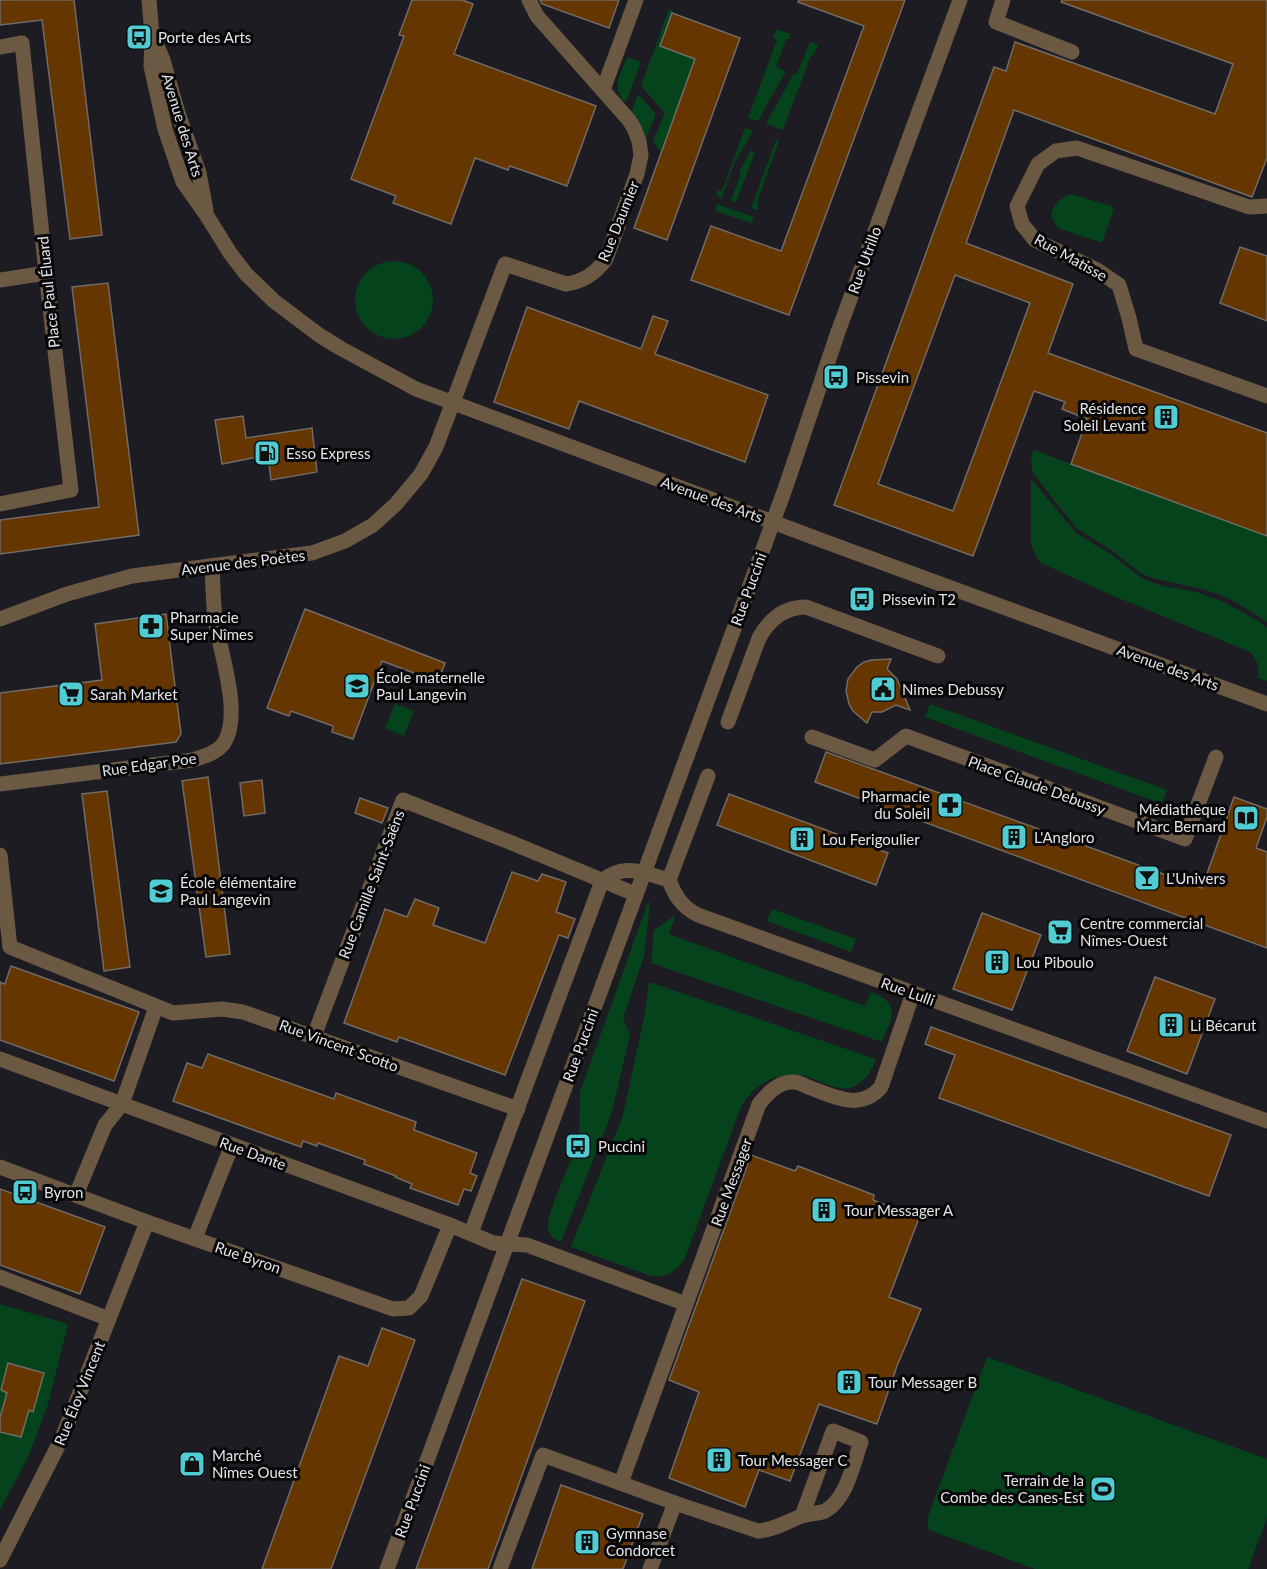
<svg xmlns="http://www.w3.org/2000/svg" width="1267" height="1569" font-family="Lato,sans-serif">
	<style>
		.green { fill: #05431d }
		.building { fill: #653600; stroke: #716b66; stroke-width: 1.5; fill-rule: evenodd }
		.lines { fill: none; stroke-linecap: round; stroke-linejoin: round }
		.minor { stroke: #6c5944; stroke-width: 15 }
		.minor-bridge { stroke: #6c5944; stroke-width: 15 }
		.labels { text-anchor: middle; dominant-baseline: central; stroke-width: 6; stroke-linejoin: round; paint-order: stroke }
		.poi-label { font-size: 15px; fill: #e4e3e7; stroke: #070709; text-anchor: start }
		.street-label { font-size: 15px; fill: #e4e3e7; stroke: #070709 }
	</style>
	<rect width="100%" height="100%" fill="#1d1c22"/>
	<g class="green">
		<path d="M 669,9 L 673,11 L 660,46 L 695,59 L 661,153 L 653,141 L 665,113 L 641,86 Z"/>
		<path d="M 776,29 L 791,34 L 789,39 L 786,39 L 776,67 L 786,71 L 758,121 L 748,118 L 777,40 L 773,38 Z"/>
		<path d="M 810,42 L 818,45 L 814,55 L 811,55 L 783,130 L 766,124 L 794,73 L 797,74 Z"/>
		<path d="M 627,57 L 641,62 L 628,98 L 624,102 C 611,87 621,73 627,57 Z"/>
		<path d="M 638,94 L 656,114 L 646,138 L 641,125 L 632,111 Z"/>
		<path d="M 745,128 L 753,131 L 734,163 L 722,198 L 716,196 L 718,190 L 722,191 Z"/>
		<path d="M 776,140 L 779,141 L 757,202 L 759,203 L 757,210 L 751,208 Z"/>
		<path d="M 751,150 L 755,152 L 736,203 L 731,200 L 741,174 L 739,173 Z"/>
		<path d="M 1071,194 L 1114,207 L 1102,243 L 1058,228 C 1056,224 1053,221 1052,218 C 1050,206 1062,197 1071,194 Z"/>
		<path d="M 717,204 L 754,217 L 752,223 L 748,222 L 716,211 L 715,209 Z"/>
		<circle cx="394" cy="300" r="39"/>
		<path d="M 1033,450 L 1267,536 L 1267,622 L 1237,603 L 1223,596 L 1206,590 L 1152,578 L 1142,574 L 1111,550 L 1076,528 L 1033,473 L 1031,464 Z"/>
		<path d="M 1031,479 L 1076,533 L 1109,553 L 1143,579 L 1163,586 L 1196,592 L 1224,602 L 1260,622 L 1267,628 L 1267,681 L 1258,678 C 1260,666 1257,660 1250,652 L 1109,594 L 1041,563 L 1037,558 L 1031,544 Z"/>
		<path d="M 395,704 L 414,711 L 404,736 L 385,728 Z"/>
		<path d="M 930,704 L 1167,790 L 1162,804 L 925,717 Z"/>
		<path d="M 648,902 L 650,903 L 644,956 L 623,1018 L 630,1035 L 612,1112 L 561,1242 C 555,1240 549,1235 548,1228 C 546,1217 566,1172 572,1158 L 577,1160 L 585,1138 L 579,1135 L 580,1092 Z"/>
		<path d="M 772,909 L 856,939 L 851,952 L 767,921 Z"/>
		<path d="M 674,916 L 675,917 L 669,934 L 865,1006 L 871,992 C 902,1004 892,1017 882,1042 L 651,963 L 654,930 Z"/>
		<path d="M 649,982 L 876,1059 C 873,1068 868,1076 861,1082 C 842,1098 823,1080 804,1076 C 778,1070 753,1085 741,1107 L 685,1258 C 677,1271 667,1278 651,1276 L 571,1247 L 623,1115 L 645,1013 Z"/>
		<path d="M 0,1304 L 68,1324 L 48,1404 L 29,1455 L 0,1510 Z"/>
		<path d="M 987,1357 L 1267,1459 L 1267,1518 L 1248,1569 L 1035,1569 L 929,1530 L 927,1519 Z"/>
	</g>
	<g class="building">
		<path d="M 0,0 L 74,0 L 102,235 L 70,239 L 42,20 L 0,25 Z"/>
		<path d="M 412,0 L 462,0 L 473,4 L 454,54 L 596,106 L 567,186 L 510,166 L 508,170 L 475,158 L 451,224 L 393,203 L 396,196 L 351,179 L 404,36 L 399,35 Z"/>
		<path d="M 540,0 L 619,0 L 609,28 L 542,4 Z"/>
		<path d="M 799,0 L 905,0 L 789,315 L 691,280 L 711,226 L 781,251 L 864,26 L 798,2 Z"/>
		<path d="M 1062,0 L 1267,0 L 1267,158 L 1252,197 L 1014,110 L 966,243 L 1073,284 L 1048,353 L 1267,433 L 1267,536 L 1071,464 L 1087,419 L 1062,409 L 1065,402 L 1034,391 L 973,556 L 834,505 L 994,67 L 1006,71 L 1015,42 L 1215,114 L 1233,64 L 1061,2 ZM 955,275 L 1030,303 L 953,511 L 878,484 Z"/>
		<path d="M 672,13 L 740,38 L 667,240 L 634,228 L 695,59 L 660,46 Z"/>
		<path d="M 1240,247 L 1267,256 L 1267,321 L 1220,303 Z"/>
		<path d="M 108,283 L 139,535 L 0,554 L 0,520 L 99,507 L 72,287 Z"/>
		<path d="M 527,307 L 641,349 L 653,316 L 668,321 L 655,354 L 768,395 L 745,462 L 579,401 L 569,429 L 494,402 Z"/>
		<path d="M 243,416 L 246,438 L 312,428 L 317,472 L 271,480 L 268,455 L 222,464 L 215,420 Z"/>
		<path d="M 305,609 L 445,663 L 438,682 L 382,661 L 353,739 L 332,732 L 333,726 L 291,711 L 289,716 L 267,708 Z"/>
		<path d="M 166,614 L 181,734 L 176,742 L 0,764 L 0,693 L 102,680 L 95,624 Z"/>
		<path d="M 891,659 L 887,669 L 897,679 L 910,710 L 896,705 L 882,712 L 872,712 L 867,723 L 853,711 L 849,704 L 846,691 L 848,679 L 857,667 L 864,662 L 872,660 Z"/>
		<path d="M 826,752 L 1202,888 L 1234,797 L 1267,809 L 1267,817 L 1256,848 L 1267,852 L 1267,948 L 815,782 Z"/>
		<path d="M 208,777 L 230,954 L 206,957 L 182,781 Z"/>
		<path d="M 262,780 L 265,813 L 244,816 L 240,783 Z"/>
		<path d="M 107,791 L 130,967 L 104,971 L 82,794 Z"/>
		<path d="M 729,794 L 888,853 L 876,885 L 717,825 Z"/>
		<path d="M 360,798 L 388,808 L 382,823 L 355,813 Z"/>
		<path d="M 512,872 L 538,881 L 542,874 L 566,882 L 556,912 L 575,919 L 568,938 L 559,935 L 505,1075 L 399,1037 L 397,1042 L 344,1023 L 385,909 L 407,917 L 415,899 L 439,908 L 433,925 L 485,943 Z"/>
		<path d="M 982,913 L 1041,935 L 1012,1010 L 953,989 Z"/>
		<path d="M 11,966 L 139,1012 L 114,1081 L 0,1040 L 0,982 L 5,984 Z"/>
		<path d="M 1155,977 L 1215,999 L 1187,1074 L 1127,1051 Z"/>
		<path d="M 931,1027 L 1231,1135 L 1209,1196 L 939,1098 L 955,1055 L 925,1044 Z"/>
		<path d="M 208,1054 L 334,1099 L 336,1093 L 416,1122 L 414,1130 L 477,1153 L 470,1173 L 477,1176 L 471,1191 L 464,1189 L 458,1205 L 410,1188 L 412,1184 L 395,1177 L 396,1176 L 364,1164 L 365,1160 L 318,1143 L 317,1146 L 303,1141 L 301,1147 L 173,1101 L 187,1063 L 202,1068 Z"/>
		<path d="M 751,1155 L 795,1171 L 798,1166 L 874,1195 L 873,1200 L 919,1218 L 889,1297 L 921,1309 L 897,1366 L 877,1424 L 819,1404 L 790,1481 L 759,1470 L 745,1507 L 669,1478 L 699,1392 L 669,1380 Z"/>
		<path d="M 0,1189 L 105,1227 L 80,1294 L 0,1265 Z"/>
		<path d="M 522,1279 L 585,1301 L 488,1569 L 416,1569 Z"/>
		<path d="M 382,1328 L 415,1340 L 331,1569 L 262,1569 L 339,1356 L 368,1366 Z"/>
		<path d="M 8,1363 L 44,1373 L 33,1412 L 29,1410 L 21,1437 L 0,1432 L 0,1417 L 7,1393 L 1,1390 Z"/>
		<path d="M 561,1485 L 643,1514 L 623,1569 L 532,1569 Z"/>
	</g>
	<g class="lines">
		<g class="minor">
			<path d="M 149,0 L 152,35 L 151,66 L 165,129 L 183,182 L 207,216 L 230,253 L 246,274 L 274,301 L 319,335 L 340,348 L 416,389 L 826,542 L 1267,704"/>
			<path d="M 1003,0 L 996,22 L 1072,52"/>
			<path d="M 154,39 L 163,60 L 178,113 L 199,173 L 206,210"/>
			<path d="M 0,47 L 22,43 L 46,273 L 71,490 L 0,504"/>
			<path d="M 603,90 L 636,0"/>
			<path d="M 1267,206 L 1249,207 L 1077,148 L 1056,151 L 1038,164 L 1017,206 L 1022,224 L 1035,240 L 1097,270 L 1119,285 L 1129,318 L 1136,349 L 1267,396"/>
			<path d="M 0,280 L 46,273"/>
			<path d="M 742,607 L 786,486 L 838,332 L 960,0"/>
			<path d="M 0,619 L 67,594 L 132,576 L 312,553 L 345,541 L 373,525 L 396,504 L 421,474 L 436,447 L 505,264 L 566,284 C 583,282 596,273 606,259 L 637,174 L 641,155 L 639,141 L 634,128 L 629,120 L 537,16 L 529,0"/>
			<path d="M 728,722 L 759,638 C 769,620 784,607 806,607 L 938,656"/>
			<path d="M 812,737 L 875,760 L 906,736 L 1185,839 L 1216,757"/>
			<path d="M 708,776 L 669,880 C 675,896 682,907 698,915 L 1267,1121"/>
			<path d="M 0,784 L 192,760 C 203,757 217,753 224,743 C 243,713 219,651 215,617 C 213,601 213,583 212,567"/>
			<path d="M 0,855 L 10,947 L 173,1013 L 222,1009 L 243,1012 L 518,1109"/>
			<path d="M 314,1036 L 403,800 L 512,843 L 635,894"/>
			<path d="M 0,1059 L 450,1225 L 493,1243 L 527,1245 L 686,1304"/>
			<path d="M 0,1167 L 147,1222 L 393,1309 L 409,1308 L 421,1296 L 450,1225"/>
			<path d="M 76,1195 L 105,1125 L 122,1104 L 156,1007"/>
			<path d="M 471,1233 L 602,881 C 623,862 645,873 669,880"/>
			<path d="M 195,1238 L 232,1145"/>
			<path d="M 0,1277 L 109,1319"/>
			<path d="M 621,1483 L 759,1104 C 768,1093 779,1081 794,1082 C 798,1082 804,1085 808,1087 C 833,1096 860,1112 881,1087 L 913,993"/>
			<path d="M 0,1560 L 62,1438 L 147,1222"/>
			<path d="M 387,1569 L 588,1025"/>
			<path d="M 500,1569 L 543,1455 L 675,1503 L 758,1531 C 775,1530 787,1521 802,1516 C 809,1513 818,1514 825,1511 C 847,1499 853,1464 861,1442 L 833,1431 L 802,1516"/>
			<path d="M 650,1569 L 675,1503"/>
		</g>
		<path class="minor-bridge" d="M 588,1025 L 742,607"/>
	</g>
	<defs>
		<g id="bus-square" transform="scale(1.35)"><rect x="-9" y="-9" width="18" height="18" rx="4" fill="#51ccd3" stroke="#070709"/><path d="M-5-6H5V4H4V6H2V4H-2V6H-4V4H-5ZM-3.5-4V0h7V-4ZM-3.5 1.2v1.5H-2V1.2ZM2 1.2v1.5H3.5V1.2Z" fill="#111"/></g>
		<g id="building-square" transform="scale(1.35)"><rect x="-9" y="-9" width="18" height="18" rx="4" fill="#51ccd3" stroke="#070709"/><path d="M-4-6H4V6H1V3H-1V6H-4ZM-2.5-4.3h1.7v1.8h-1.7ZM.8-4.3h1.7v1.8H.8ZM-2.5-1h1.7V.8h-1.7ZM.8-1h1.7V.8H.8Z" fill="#111"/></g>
		<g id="fuel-square" transform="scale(1.35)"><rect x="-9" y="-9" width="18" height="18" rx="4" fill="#51ccd3" stroke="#070709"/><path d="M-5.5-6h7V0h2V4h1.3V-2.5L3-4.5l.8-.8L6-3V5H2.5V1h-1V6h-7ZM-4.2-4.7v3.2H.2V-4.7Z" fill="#111"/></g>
		<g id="pharmacy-square" transform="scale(1.35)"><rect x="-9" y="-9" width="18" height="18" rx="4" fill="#51ccd3" stroke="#070709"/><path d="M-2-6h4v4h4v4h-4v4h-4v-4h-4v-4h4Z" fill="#111"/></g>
		<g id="school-square" transform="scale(1.35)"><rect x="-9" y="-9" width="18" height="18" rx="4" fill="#51ccd3" stroke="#070709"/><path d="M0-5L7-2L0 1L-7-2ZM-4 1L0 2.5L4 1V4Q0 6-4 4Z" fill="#111"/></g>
		<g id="civic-square" transform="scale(1.35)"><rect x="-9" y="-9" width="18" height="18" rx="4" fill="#51ccd3" stroke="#070709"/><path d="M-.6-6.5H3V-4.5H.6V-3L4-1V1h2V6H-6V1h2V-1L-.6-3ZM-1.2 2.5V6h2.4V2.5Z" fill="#111"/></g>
		<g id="supermarket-square" transform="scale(1.35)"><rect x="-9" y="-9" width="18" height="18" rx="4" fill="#51ccd3" stroke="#070709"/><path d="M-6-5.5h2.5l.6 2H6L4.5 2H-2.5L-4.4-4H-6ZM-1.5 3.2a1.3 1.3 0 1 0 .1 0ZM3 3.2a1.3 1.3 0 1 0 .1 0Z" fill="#111"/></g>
		<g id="library-square" transform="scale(1.35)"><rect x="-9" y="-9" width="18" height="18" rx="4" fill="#51ccd3" stroke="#070709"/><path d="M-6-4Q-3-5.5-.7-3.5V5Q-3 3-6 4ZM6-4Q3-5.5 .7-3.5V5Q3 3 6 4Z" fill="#111"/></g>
		<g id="bar-square" transform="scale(1.35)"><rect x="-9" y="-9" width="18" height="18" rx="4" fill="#51ccd3" stroke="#070709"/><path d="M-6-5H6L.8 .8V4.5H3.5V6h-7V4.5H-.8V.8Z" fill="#111"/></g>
		<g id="shop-square" transform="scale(1.35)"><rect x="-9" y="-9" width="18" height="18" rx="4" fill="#51ccd3" stroke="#070709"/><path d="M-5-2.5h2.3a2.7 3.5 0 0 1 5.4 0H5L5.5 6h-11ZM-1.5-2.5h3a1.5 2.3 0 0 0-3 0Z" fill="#111"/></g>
		<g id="stadium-square" transform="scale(1.35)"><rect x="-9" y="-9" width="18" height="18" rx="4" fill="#51ccd3" stroke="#070709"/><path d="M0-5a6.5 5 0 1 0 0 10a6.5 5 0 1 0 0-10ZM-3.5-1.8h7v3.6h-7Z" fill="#111"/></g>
	</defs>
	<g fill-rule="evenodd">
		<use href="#bus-square" x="139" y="37"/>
		<use href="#bus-square" x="836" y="377"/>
		<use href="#building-square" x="1166" y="417"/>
		<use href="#fuel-square" x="267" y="453"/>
		<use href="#bus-square" x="862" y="599"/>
		<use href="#pharmacy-square" x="151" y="626"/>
		<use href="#school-square" x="357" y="686"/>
		<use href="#civic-square" x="883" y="689"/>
		<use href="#supermarket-square" x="71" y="694"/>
		<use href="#pharmacy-square" x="950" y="805"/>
		<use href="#library-square" x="1246" y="818"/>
		<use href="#building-square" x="1014" y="837"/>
		<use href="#building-square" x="802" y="839"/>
		<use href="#bar-square" x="1147" y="878"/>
		<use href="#school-square" x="161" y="891"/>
		<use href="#supermarket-square" x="1060" y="932"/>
		<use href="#building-square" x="997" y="962"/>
		<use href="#building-square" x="1171" y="1025"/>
		<use href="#bus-square" x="578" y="1146"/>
		<use href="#bus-square" x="25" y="1192"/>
		<use href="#building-square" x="824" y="1210"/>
		<use href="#building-square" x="849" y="1382"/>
		<use href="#building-square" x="719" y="1460"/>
		<use href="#shop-square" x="192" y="1464"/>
		<use href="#stadium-square" x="1103" y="1489"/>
		<use href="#building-square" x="587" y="1542"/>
	</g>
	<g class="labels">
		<g class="poi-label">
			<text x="158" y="37">Porte des Arts</text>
			<text x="856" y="377">Pissevin</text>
			<text x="1146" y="408" text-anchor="end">Résidence<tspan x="1146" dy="17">Soleil Levant</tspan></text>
			<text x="286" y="453">Esso Express</text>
			<text x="882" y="599">Pissevin T2</text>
			<text x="170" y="617">Pharmacie<tspan x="170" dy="17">Super Nîmes</tspan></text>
			<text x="376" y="677">École maternelle<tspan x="376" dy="17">Paul Langevin</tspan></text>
			<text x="902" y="689">Nimes Debussy</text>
			<text x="90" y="694">Sarah Market</text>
			<text x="930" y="796" text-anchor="end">Pharmacie<tspan x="930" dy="17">du Soleil</tspan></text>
			<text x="1226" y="809" text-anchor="end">Médiathèque<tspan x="1226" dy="17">Marc Bernard</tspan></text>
			<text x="1034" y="837">L'Angloro</text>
			<text x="822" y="839">Lou Ferigoulier</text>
			<text x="1166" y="878">L'Univers</text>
			<text x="180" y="882">École élémentaire<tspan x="180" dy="17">Paul Langevin</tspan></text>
			<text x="1080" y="923">Centre commercial<tspan x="1080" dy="17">Nîmes-Ouest</tspan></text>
			<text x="1016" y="962">Lou Piboulo</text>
			<text x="1190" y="1025">Li Bécarut</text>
			<text x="598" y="1146">Puccini</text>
			<text x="44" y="1192">Byron</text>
			<text x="844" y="1210">Tour Messager A</text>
			<text x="868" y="1382">Tour Messager B</text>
			<text x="212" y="1455">Marché<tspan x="212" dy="17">Nîmes Ouest</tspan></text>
			<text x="738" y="1460">Tour Messager C</text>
			<text x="1084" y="1480" text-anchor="end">Terrain de la<tspan x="1084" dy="17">Combe des Canes-Est</tspan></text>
			<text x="606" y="1533">Gymnase<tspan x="606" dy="17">Condorcet</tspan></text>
		</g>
		<g class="street-label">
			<text transform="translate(183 125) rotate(73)">Avenue des Arts</text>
			<text transform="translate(618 221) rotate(-68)">Rue Daumier</text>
			<text transform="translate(1071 257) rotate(29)">Rue Matisse</text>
			<text transform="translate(864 260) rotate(-70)">Rue Utrillo</text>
			<text transform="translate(48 292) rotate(-96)">Place Paul Éluard</text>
			<text transform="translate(712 499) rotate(20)">Avenue des Arts</text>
			<text transform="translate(243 562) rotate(-7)">Avenue des Poètes</text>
			<text transform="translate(748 589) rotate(-70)">Rue Puccini</text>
			<text transform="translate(1168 667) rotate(20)">Avenue des Arts</text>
			<text transform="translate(149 764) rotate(-8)">Rue Edgar Poe</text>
			<text transform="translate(1037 785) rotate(20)">Place Claude Debussy</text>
			<text transform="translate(371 884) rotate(-69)">Rue Camille Saint-Saëns</text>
			<text transform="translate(908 991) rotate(20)">Rue Lulli</text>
			<text transform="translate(339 1045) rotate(20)">Rue Vincent Scotto</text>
			<text transform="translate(580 1045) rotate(-70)">Rue Puccini</text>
			<text transform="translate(253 1153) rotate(20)">Rue Dante</text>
			<text transform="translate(731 1182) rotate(-70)">Rue Messager</text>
			<text transform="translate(248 1257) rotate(19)">Rue Byron</text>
			<text transform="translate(79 1393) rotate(-68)">Rue Éloy Vincent</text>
			<text transform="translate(412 1501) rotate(-70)">Rue Puccini</text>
		</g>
	</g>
</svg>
